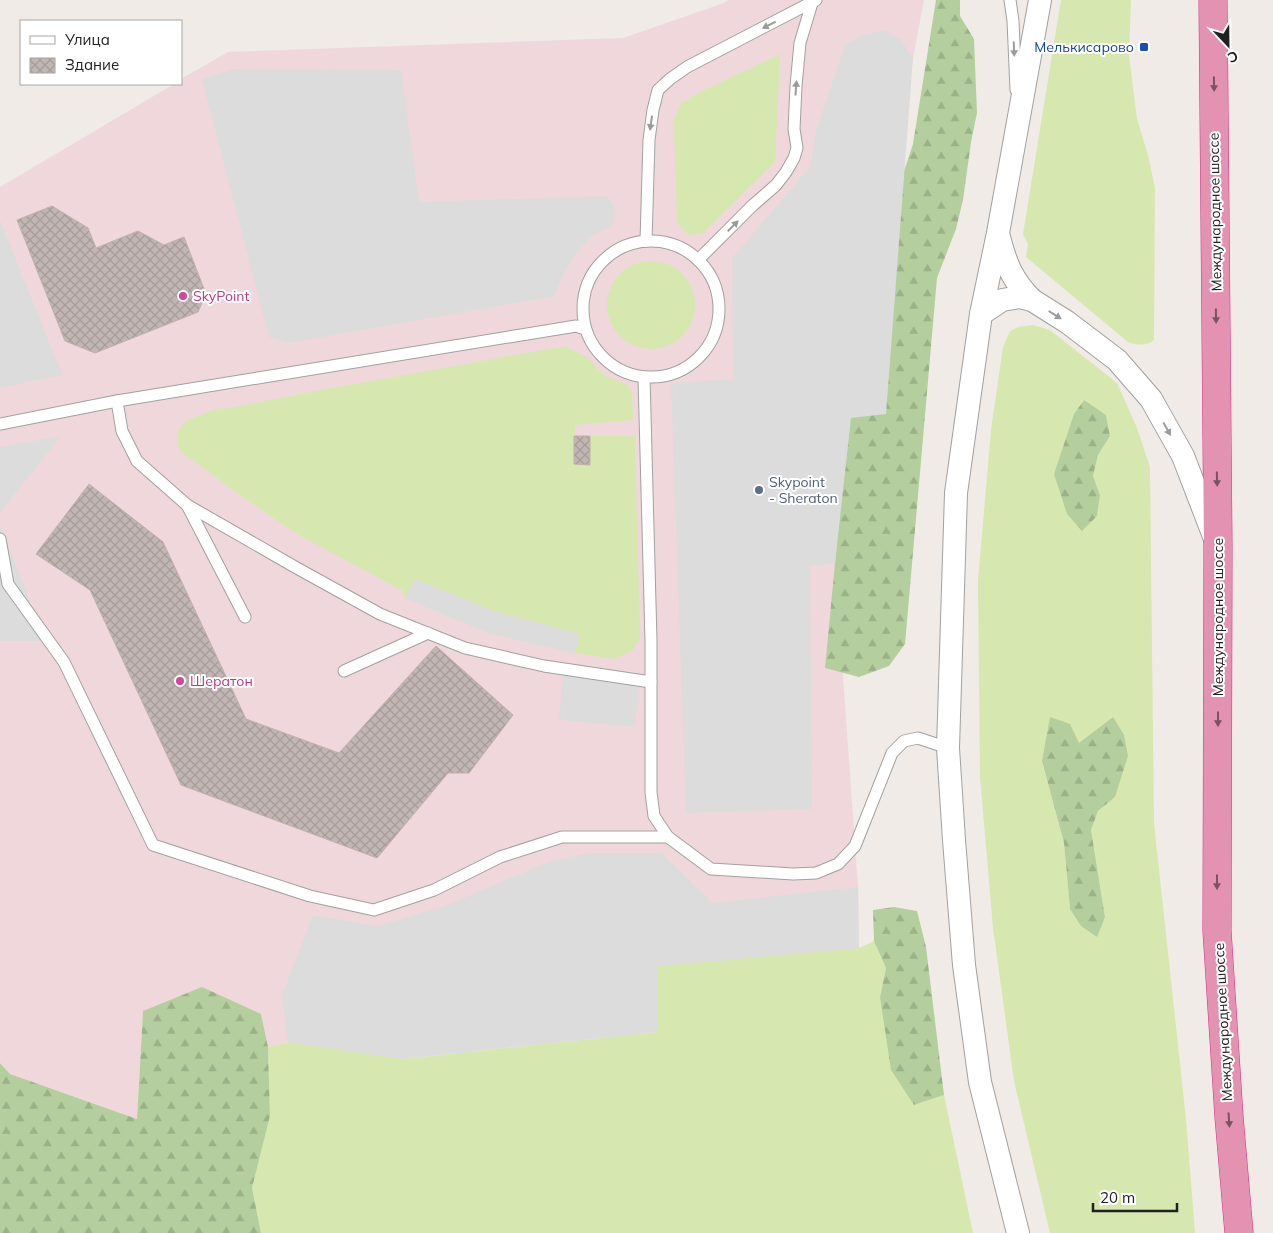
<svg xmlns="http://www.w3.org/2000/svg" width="1273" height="1233" font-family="Mulish,sans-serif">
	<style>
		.commercial { fill: #f0d7db }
		.grass { fill: #d6e8af; fill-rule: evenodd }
		.forest { fill: url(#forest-firs) }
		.parking { fill: #dcdcdc }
		.building { fill: url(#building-cross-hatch); stroke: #c2b0aa }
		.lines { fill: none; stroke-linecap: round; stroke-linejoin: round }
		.lane-casing { stroke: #a1a1a1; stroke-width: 13 }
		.street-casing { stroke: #a1a1a1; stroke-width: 24 }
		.highway-casing { stroke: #d52d87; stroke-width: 29 }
		.lane { stroke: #fff; stroke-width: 11 }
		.street { stroke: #fff; stroke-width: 22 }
		.highway { stroke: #e492b1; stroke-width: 28 }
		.oneway { fill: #9b9b9b }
		.oneway2 { fill: #785361 }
		.transit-dot { fill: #1a4fb4; stroke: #fff; stroke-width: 2 }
		.hotel-dot { fill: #d1479c; stroke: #fff; stroke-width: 2 }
		.service-dot { fill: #5c6f8a; stroke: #fff; stroke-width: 2 }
		.labels { text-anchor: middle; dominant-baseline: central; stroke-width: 4; stroke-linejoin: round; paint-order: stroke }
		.transit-label { font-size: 14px; fill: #164399; stroke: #fff; text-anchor: end }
		.street-label { font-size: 14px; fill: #202020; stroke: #fff }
		.hotel-label { font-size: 14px; fill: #b23c85; stroke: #fff; text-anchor: start }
		.service-label { font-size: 14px; fill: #4e5e75; stroke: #fff; text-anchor: start }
	</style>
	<defs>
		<pattern id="forest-firs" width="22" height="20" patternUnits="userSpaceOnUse" patternTransform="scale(1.25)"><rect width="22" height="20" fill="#b5ce9d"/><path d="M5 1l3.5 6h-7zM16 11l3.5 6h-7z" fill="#9bb187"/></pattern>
		<pattern id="building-cross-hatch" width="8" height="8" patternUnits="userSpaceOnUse" patternTransform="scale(1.25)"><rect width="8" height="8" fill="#c1b6b3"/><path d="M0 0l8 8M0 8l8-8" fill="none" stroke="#a69c9a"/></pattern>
	</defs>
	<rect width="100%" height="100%" fill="#f0ebe7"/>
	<path class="commercial" d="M 728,0 L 924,0 L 913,58 L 835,563 L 858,887 L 859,948 L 402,1059 L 288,1042 L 268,1047 L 261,1014 L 143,1011 L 137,1119 L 10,1074 L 0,1063 L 0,187 L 174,84 L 181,84 L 181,79 L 228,52 L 623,38 L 724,3 Z"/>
	<g class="grass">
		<path d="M 1061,0 L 1131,0 L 1129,55 L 1137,119 L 1148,155 L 1155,188 L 1154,340 C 1145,346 1138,346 1128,342 L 1026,257 L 1028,244 L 1023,234 Z"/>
		<path d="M 780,54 L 775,162 L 703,233 L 689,235 L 677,223 L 674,120 L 680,104 L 696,94 Z"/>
		<circle cx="651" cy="305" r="44"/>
		<path d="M 1033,325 L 1050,330 L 1117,383 L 1137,428 L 1150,467 L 1154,823 L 1186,1119 L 1195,1233 L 1050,1233 L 1014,1081 L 993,928 L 980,777 L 978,581 L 991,430 L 1003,347 L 1010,331 L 1018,327 ZM 1083,400 L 1106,415 L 1110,436 L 1098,455 L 1093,476 L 1100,495 L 1054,474 ZM 1079,743 L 1115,797 L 1098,811 L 1091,830 L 1105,917 L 1070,909 L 1064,843 L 1042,761 Z"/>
		<path d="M 565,346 L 588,358 L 603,375 L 627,384 L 632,391 L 633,420 L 575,425 L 574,464 L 590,464 L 590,436 L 635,436 L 640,639 L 632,651 L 613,659 L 574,653 L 580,634 L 494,611 L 415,579 L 405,598 L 403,591 L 297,534 L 237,493 L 180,451 L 178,444 L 178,431 L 186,421 L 215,409 L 229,408 L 321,390 Z"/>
		<path d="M 874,941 L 886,968 L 880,997 L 914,1105 L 944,1095 L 973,1233 L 261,1233 L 252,1188 L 270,1116 L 268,1047 L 288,1042 L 402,1059 L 656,1032 L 657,966 L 859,948 Z"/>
	</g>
	<g class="forest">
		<path d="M 936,0 L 960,0 L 960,16 L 974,39 L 977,113 L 971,142 L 963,200 L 956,229 L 937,278 L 905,644 L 889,666 L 859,677 L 825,668 L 864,260 L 891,210 L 913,144 Z"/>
		<path d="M 1084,400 L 1106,415 L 1110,436 L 1098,455 L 1093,476 L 1100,495 L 1097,516 L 1082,531 L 1067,514 L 1054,474 L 1074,414 Z"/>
		<path d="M 1050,717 L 1070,724 L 1079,743 L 1113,717 L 1124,735 L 1128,756 L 1115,797 L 1098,811 L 1091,830 L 1105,917 L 1097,937 L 1081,926 L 1070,909 L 1064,843 L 1042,761 Z"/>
		<path d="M 894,907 L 917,911 L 926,947 L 944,1095 L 914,1105 L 891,1070 L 880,997 L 886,968 L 874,941 L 873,910 Z"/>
		<path d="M 202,987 L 261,1014 L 268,1047 L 270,1116 L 252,1188 L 261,1233 L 0,1233 L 0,1063 L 10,1074 L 137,1119 L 143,1011 Z"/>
	</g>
	<g class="parking">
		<path d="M 884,30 L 901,40 L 913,58 L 886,414 L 851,418 L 835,563 L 810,566 L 812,809 L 686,813 L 671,383 L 733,379 L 732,258 L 810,167 L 816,131 L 845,45 L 860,36 Z"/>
		<path d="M 233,69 L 401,70 L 419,202 L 606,196 L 615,206 L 612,225 L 589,238 L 576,254 L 560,280 L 555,296 L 288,343 L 269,337 L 202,79 Z"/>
		<path d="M 0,220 L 62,375 L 0,388 Z"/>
		<path d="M 61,436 L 0,512 L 0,447 Z"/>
		<path d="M 0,524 L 45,641 L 0,641 Z"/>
		<path d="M 415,579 L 494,611 L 580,634 L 574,653 L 488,633 L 405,598 Z"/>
		<path d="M 564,666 L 640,673 L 635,727 L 559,720 Z"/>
		<path d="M 587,853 L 661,853 L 713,903 L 858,887 L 859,948 L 658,966 L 657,1032 L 402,1059 L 288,1042 L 282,995 L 313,915 L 378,926 L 445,906 L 546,863 Z"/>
	</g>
	<g class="building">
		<path d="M 52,206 L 88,228 L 96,248 L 138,231 L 164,245 L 184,237 L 206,294 L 198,312 L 95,353 L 65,341 L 17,220 Z"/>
		<path d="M 574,436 L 590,436 L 590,465 L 574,464 Z"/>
		<path d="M 89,484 L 163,542 L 246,719 L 339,753 L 436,646 L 513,715 L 469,773 L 448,773 L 377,858 L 181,785 L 90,590 L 36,554 Z"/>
	</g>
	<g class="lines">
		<g class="lane-casing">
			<g id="lane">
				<path d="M 1010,0 L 1013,21 L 1016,90"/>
				<path d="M 646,241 L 649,140 L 653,110 L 658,90 L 670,79 L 687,67 L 816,0"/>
				<circle cx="651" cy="309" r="68"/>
				<path d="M 698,260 L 752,206 L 776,185 L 786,172 L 794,158 L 797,148 L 794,129 L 796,86 L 800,43 L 812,3"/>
				<path d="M 644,377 L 651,641 L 651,792 L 654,816 L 668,837 L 711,869 L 793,874 L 816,873 L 838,864 L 855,846 L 892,753 L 904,741 L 918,738 L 948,748"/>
				<path d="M 117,401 L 122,431 L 137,461 L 187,505 L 295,567 L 380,614 L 465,648 L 544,666 L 651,682"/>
				<path d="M 0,424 L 117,401 L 576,326 L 585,329"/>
				<path d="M 187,505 L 245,617"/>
				<path d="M 0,539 L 8,584 L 64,662 L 153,845 L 310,896 L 374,910 L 434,890 L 500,857 L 562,837 L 668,837"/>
				<path d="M 344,671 L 428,633"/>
			</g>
		</g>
		<g class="street-casing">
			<g id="street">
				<path d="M 999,237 C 1006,264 1012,280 1032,300"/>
				<path d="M 981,314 L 1002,300 L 1020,297 L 1032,300 L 1067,322 L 1117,360 L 1151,399 L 1183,456 L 1215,539"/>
				<path d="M 1018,1233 L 980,1082 L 964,965 L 954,840 L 948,748 L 956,493 L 981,314 L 998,233 L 1040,0"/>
			</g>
		</g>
		<g class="highway-casing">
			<path id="highway" d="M 1213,0 L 1218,548 L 1217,931 L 1229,1117 L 1239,1233"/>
		</g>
		<use href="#lane" class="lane"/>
		<use href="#street" class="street"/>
		<use href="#highway" class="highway"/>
	</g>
	<defs><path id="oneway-solid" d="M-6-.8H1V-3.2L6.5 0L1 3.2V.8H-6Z" transform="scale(1.25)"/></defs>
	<g class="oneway">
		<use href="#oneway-solid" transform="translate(769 25) rotate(153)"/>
		<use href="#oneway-solid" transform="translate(1014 49) rotate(88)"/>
		<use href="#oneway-solid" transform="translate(796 88) rotate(-86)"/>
		<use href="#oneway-solid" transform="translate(651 123) rotate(98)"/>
		<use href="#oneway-solid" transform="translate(733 226) rotate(-45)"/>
		<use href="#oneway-solid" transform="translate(1055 315) rotate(32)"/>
		<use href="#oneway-solid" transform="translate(1167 429) rotate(61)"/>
	</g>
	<g class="oneway2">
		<use href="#oneway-solid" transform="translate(1214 84) rotate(89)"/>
		<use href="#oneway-solid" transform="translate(1216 316) rotate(89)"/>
		<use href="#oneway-solid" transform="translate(1217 479) rotate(89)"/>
		<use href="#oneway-solid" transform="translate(1218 719) rotate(90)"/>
		<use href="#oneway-solid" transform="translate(1217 882) rotate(90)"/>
		<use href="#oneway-solid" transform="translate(1229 1120) rotate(86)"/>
	</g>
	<rect class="transit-dot" x="1139" y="42" width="10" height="10" rx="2.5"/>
	<g class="hotel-dot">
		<circle cx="183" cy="296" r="5"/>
		<circle cx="180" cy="681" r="5"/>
	</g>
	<circle class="service-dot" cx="759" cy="490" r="5"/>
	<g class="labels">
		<g class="transit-label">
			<text x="1134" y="47">Мелькисарово</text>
		</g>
		<g class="street-label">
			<text transform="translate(1215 212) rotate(-91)">Международное шоссе</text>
			<text transform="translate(1218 617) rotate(-90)">Международное шоссе</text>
			<text transform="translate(1223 1022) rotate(-93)">Международное шоссе</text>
		</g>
		<g class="hotel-label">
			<text x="193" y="296">SkyPoint</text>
			<text x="190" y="681">Шератон</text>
		</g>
		<g class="service-label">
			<text x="769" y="482">Skypoint<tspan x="769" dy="16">- Sheraton</tspan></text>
		</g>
	</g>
	<rect x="20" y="20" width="162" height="65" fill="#ffffff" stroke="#a6a6a6"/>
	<rect x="30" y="36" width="25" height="8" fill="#ffffff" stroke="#a6a6a6"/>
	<text x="65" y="45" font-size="15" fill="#202020">Улица</text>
	<rect x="30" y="58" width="25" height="15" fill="url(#building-cross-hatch)" stroke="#a6a6a6"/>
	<text x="65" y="70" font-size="15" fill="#202020">Здание</text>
	<g transform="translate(1228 45) rotate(158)" stroke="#ffffff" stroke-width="4" paint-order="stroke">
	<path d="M0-4L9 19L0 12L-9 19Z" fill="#202020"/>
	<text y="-8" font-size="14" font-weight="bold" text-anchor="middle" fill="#202020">С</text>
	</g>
	<path d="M1093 1203v8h84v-8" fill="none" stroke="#202020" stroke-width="2.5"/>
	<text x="1100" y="1203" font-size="15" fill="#202020" stroke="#ffffff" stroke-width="4" paint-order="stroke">20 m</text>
</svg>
